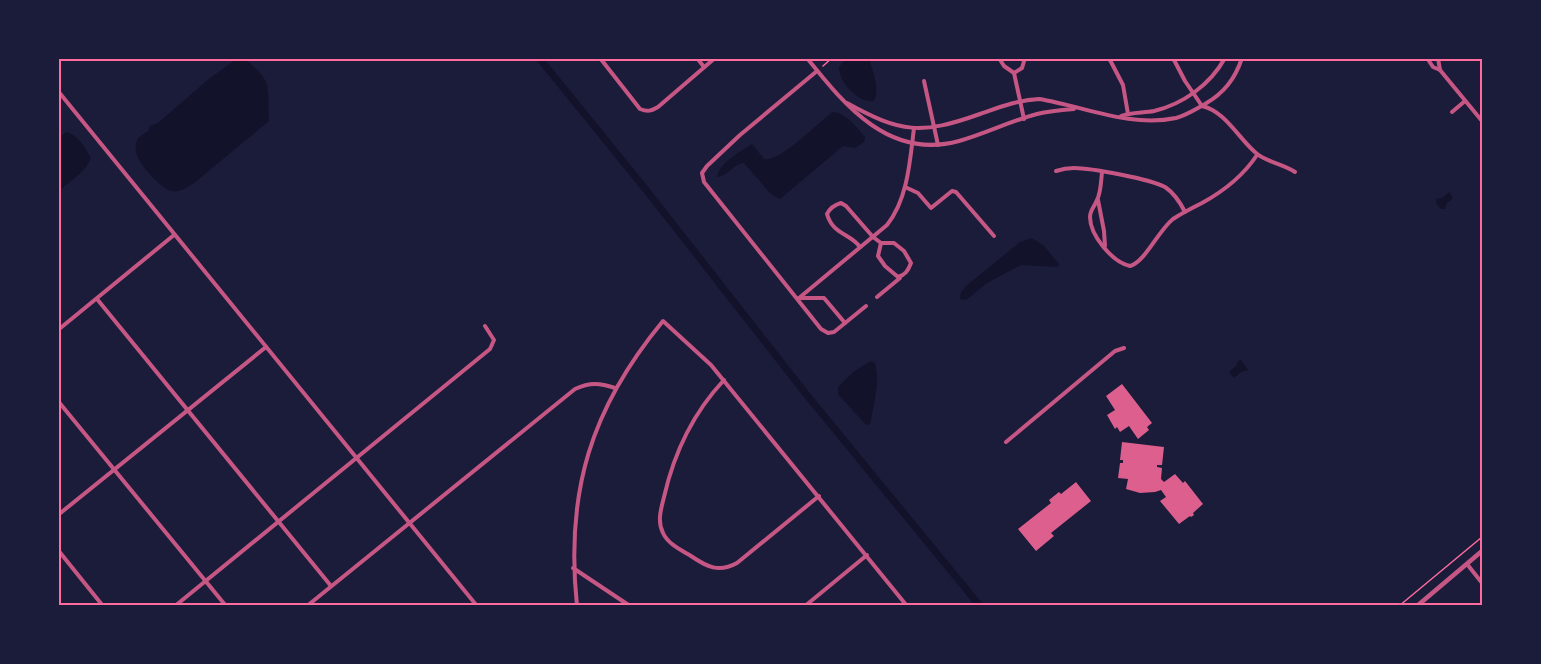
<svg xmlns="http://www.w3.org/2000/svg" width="1541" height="664" font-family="'Exo 2',sans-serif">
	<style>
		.water { fill: #12122b }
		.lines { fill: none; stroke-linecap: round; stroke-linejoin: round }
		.canal { stroke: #12122b; stroke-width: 7 }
		.building { fill: #dd5f8e }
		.path { stroke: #ff6b9d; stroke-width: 1.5 }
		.minor { stroke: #c65784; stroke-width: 4 }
		.tertiary { stroke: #c65784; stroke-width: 4.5 }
		.neatline { fill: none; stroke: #ff6b9d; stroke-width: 2 }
	</style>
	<rect width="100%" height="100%" fill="#1b1b3a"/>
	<g class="water">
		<path d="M 238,58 L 245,59 C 274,83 267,86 269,121 L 193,184 C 186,188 179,193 171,191 C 160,188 138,163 136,152 C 135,148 136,143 138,138 L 148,131 L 150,126 L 158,123 L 210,78 Z"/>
		<path d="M 847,58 L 869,59 C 873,72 880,88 874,101 C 858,103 839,83 839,67 Z"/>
		<path d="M 833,112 C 845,112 857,128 865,137 L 864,142 L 855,148 L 843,146 L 780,199 L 771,194 L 744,163 C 733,164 728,176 717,177 C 719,163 741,151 752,144 L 764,159 C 781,162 818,122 833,112 Z"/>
		<path d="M 66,132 C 78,135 85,147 91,158 C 86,172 70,181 59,191 L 59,138 Z"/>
		<path d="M 1449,192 L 1453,198 L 1446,204 L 1445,209 L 1441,209 L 1436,203 L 1436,199 L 1442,198 Z"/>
		<path d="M 1031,238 L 1043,245 L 1060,265 L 1056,267 L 1021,265 L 987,283 L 966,300 L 960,299 L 961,292 L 966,286 L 1020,242 Z"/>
		<path d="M 1241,360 L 1248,370 L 1241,372 L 1234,378 L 1229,372 L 1236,366 L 1238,361 Z"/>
		<path d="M 871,361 L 875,363 C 880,381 874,406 870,424 L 866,425 L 838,394 L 838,387 L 853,372 Z"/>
	</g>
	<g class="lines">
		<path class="canal" d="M 539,58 L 647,191 L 806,394 L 980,606"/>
	</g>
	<g class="building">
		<path d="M 1122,384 L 1152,423 L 1147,427 L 1149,430 L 1138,439 L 1129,426 L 1120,432 L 1117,427 L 1115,429 L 1107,415 L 1115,410 L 1106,396 Z"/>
		<path d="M 1122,442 L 1164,447 L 1162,465 L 1157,465 L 1157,467 L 1162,468 L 1161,479 L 1164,482 L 1175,474 L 1183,483 L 1185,481 L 1203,504 L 1193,513 L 1194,515 L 1191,517 L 1190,516 L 1179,524 L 1160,501 L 1166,497 L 1161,490 L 1155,492 L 1140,493 L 1126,489 L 1128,479 L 1118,478 L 1120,463 L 1123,463 L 1123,460 L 1120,460 Z"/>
		<path d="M 1076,482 L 1091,501 L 1051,533 L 1054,536 L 1036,551 L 1018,529 L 1051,503 L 1049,500 L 1059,492 L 1061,494 Z"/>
	</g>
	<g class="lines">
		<g class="path">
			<path d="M 823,66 L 832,58"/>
			<path d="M 1399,606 L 1482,537"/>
		</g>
		<g class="minor">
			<path d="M 600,58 L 640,109 C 648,112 651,111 658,107 L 715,58"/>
			<path d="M 697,58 L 704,67"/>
			<path d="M 807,58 C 846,107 890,160 959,141 C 985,134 1010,121 1037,114 C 1049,111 1061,110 1074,109"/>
			<path d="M 999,58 L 1004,66 L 1014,73 L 1024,119"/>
			<path d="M 1109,58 L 1123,85 L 1128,114"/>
			<path d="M 1173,58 L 1185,81 L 1202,106 C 1225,111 1239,139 1256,153 C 1266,162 1283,164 1295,172"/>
			<path d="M 1427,58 L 1433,67 L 1440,70 L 1482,121"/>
			<path d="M 1438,58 L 1440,70"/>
			<path d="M 817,71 L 740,135 L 707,166 L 702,173 L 704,182 L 821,329 L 828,333 L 834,332 L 866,306"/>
			<path d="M 1014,73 L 1022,68 L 1025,58"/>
			<path d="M 924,81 L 938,145"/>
			<path d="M 58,91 L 477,606"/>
			<path d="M 847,103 C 901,133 921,135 980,114 C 1000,107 1018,100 1039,99 C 1083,106 1130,128 1176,118 C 1187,115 1196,109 1205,104 C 1224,93 1235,79 1242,58"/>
			<path d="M 1452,112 L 1465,101"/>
			<path d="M 1121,116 C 1131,112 1143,113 1154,111 C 1183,104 1210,85 1225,58"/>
			<path d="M 1056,171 C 1062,169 1067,168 1074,168 C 1091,168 1150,179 1165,187 C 1174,193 1180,202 1185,212"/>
			<path d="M 1102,172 C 1101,181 1101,192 1097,200 C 1095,206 1090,210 1090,217 C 1090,235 1112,262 1130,266 C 1145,262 1158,231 1173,219 C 1182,213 1192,208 1202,203 C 1224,191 1243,176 1257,155"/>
			<path d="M 905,187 L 918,193 L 931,208 L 952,191 L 956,192 L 994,236"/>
			<path d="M 1098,200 L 1104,231 L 1105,246"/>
			<path d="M 860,247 C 850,233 833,235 827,214 C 830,208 834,205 841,203 L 846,206 L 873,237 L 881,243 L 894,243 L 904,251 L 911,263 C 908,271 905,275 898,277 L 885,266 L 878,256 L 881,243"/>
			<path d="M 877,297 L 900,278"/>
			<path d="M 799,298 L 887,225 C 908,199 910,160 914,128"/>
			<path d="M 799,298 L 824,298 L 845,323"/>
			<path d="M 97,299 L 331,586"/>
			<path d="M 58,330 L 174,235"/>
			<path d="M 724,380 C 693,413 674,453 664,497 C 661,509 657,521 663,533 C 668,544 681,550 691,556 C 707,567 719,573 737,563 L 819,496"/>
			<path d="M 58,401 L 226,606"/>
			<path d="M 1006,442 L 1115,351 L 1124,348"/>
			<path d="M 58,515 L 266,347"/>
			<path d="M 58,550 L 103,606"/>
			<path d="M 1467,564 L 1482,583"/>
			<path d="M 573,568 L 630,606"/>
			<path d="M 175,606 L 490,349 L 494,340 L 485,326"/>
			<path d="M 307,606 L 575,389 C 590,382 600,383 615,388"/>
			<path d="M 577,606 C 565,492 591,408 663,321 L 711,365 L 907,606"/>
			<path d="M 805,606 L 867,555"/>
		</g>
		<path class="tertiary" d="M 1417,606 L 1482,551"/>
	</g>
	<rect width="1541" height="664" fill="none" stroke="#1b1b3a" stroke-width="120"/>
	<rect x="60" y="60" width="1421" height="544" class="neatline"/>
</svg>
